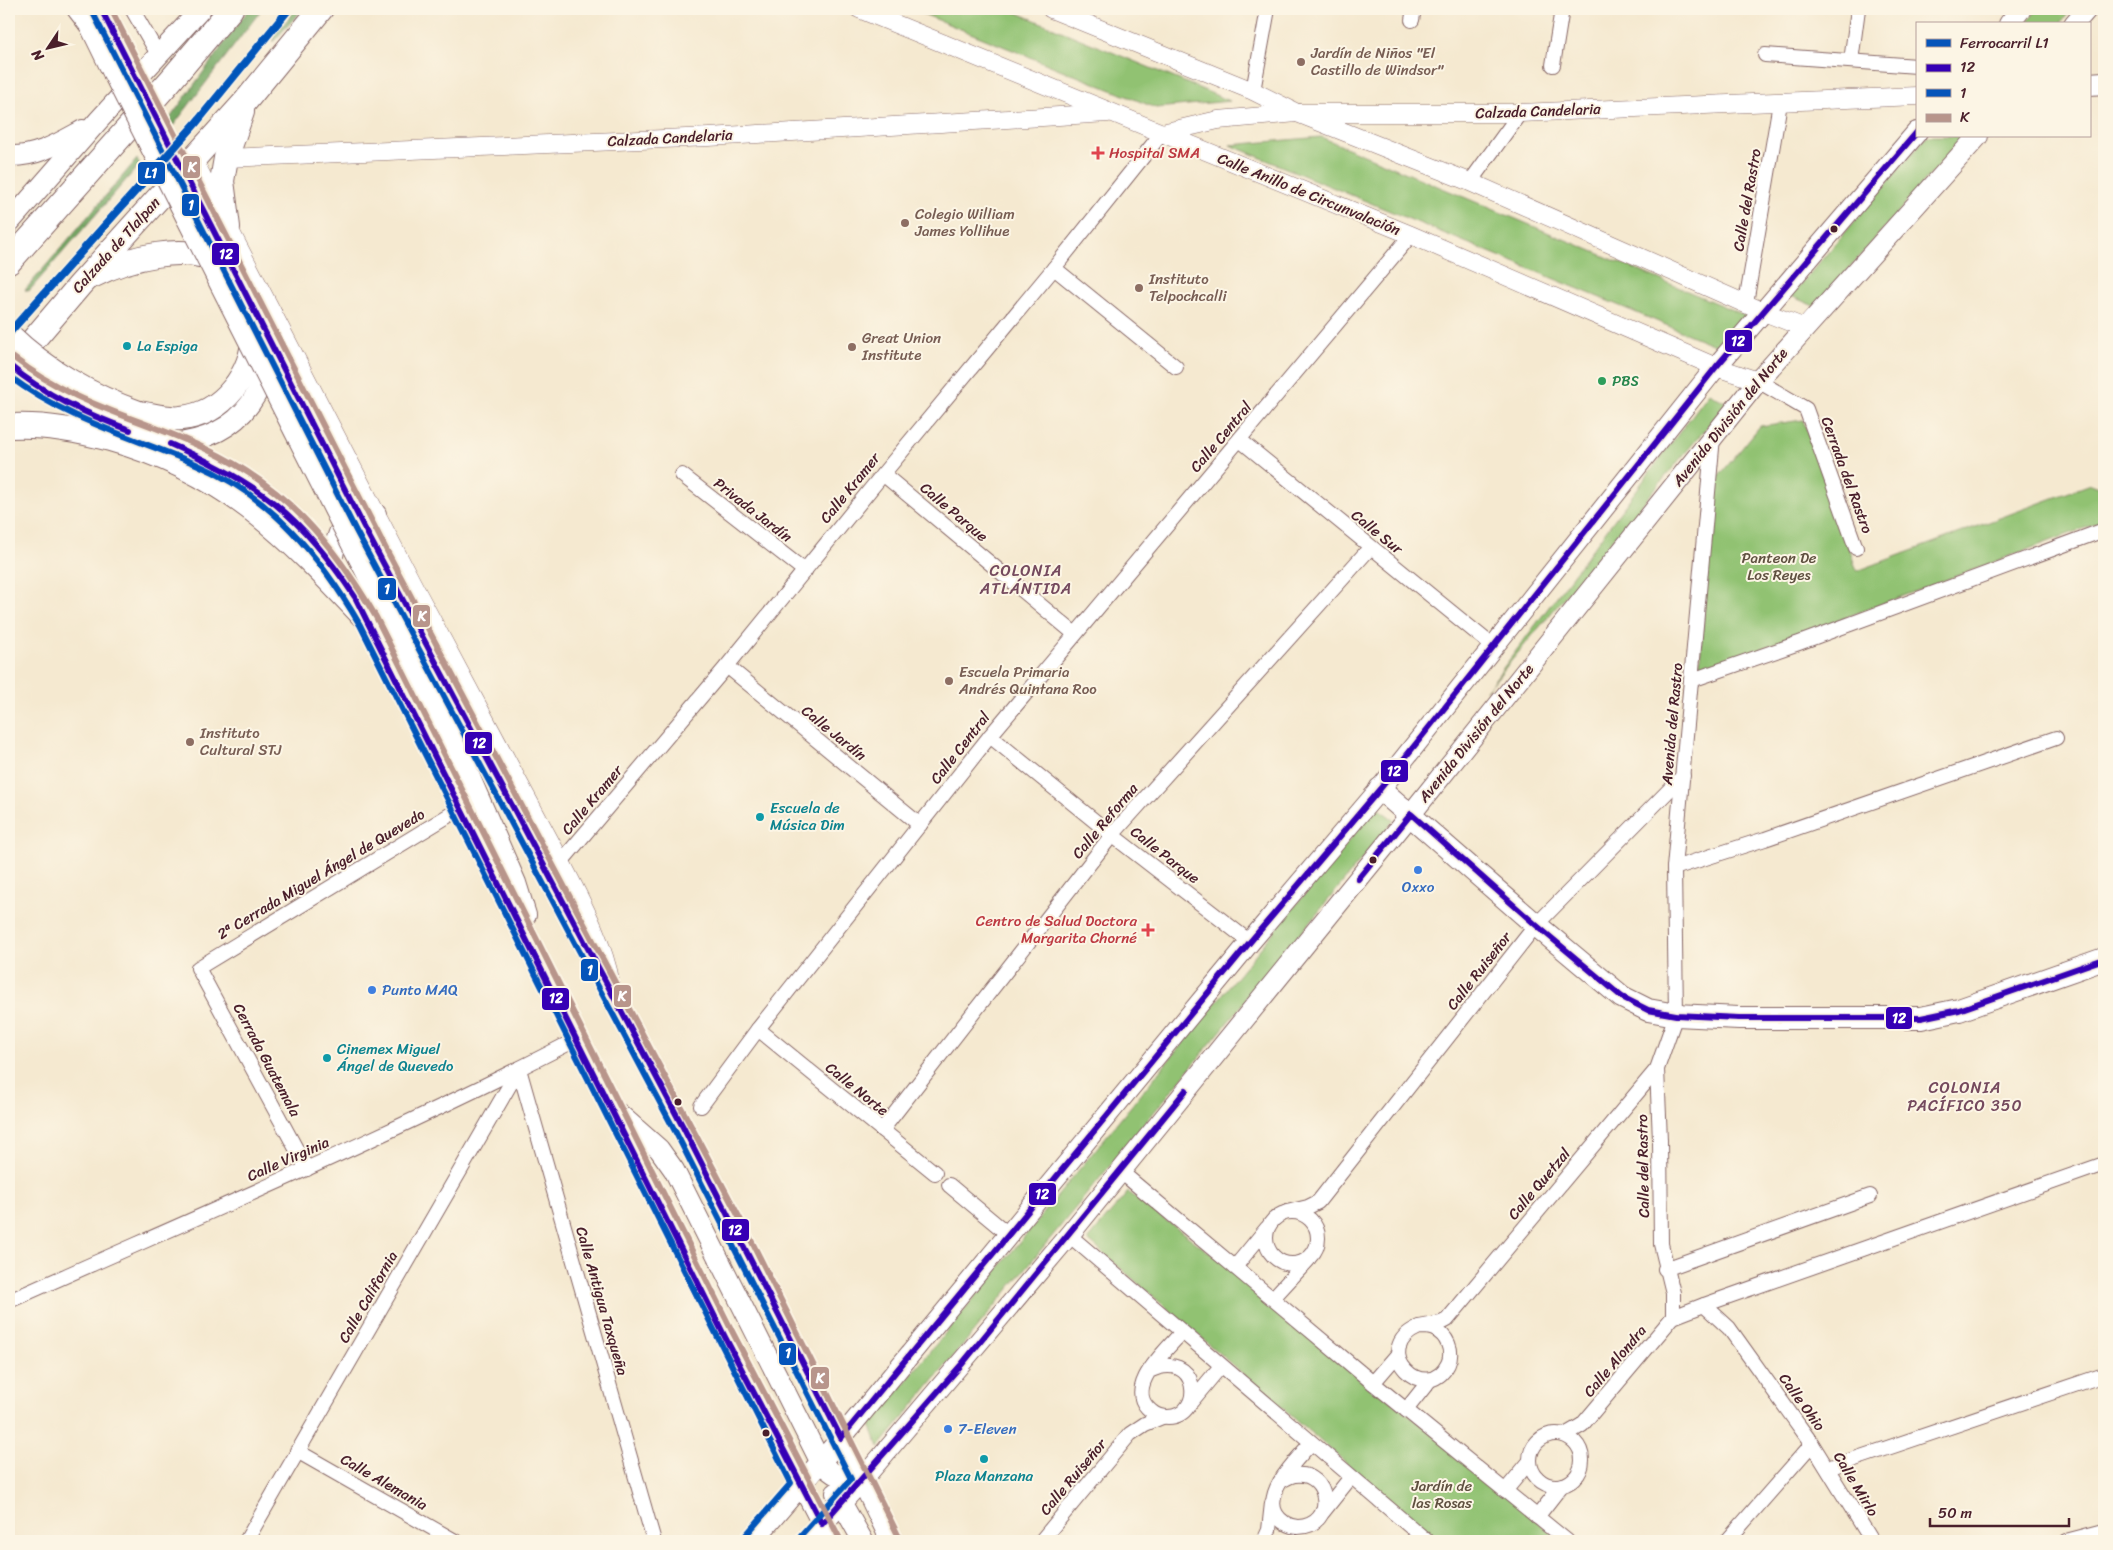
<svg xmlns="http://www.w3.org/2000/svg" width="2113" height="1550" font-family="Sriracha,sans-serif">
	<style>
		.green { fill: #91c272; stroke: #6e704e }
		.forest { fill: #74a864; stroke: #5f6448 }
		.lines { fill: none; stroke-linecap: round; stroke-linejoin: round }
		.minor-casing { stroke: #866665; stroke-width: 16 }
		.tertiary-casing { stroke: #866665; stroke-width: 19 }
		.secondary-casing { stroke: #866665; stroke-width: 22 }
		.primary-casing { stroke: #866665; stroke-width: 24 }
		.trunk-casing { stroke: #866665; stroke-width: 26 }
		.minor { stroke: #fff; stroke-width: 14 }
		.tertiary { stroke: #fff; stroke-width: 18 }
		.secondary { stroke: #fff; stroke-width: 20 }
		.primary { stroke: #fff; stroke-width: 22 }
		.trunk { stroke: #fff; stroke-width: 24 }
		.secondary-bridge-casing { stroke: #866665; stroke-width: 22; stroke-linecap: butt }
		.trunk-bridge-casing { stroke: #866665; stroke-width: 26; stroke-linecap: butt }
		.secondary-bridge { stroke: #fff; stroke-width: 20 }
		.trunk-bridge { stroke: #fff; stroke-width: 24 }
		.bus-1-casing { stroke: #fcf5e5; stroke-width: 10 }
		.bus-2-casing { stroke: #fcf5e5; stroke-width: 10 }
		.bus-3-casing { stroke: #fcf5e5; stroke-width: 10 }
		.bus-1 { stroke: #3600b5; stroke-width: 6 }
		.bus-2 { stroke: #0554ba; stroke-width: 6 }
		.bus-3 { stroke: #b8958b; stroke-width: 6 }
		.rail-1-casing { stroke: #fcf5e5; stroke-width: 11 }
		.rail-1 { stroke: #0554ba; stroke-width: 8 }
		.education-dot { fill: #8d6e63; stroke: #fcf5e5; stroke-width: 2 }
		.health-dot { fill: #e0444e; stroke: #fcf5e5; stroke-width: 2 }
		.bus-dot { fill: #4a1f2b; stroke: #fcf5e5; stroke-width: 2 }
		.culture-dot { fill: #0f9aa8; stroke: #fcf5e5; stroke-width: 2 }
		.leisure-dot { fill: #2e9e5b; stroke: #fcf5e5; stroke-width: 2 }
		.shop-dot { fill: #3f7fe0; stroke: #fcf5e5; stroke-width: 2 }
		.labels { text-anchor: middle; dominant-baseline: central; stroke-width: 4; stroke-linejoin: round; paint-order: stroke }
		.education-label { font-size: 15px; fill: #785e54; stroke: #fcf5e5; text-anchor: start }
		.street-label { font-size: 15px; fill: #4a1f2b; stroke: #fcf5e5 }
		.health-label { font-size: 15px; fill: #be3a42; stroke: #fcf5e5; text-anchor: start }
		.culture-label { font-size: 15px; fill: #0d838f; stroke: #fcf5e5; text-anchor: start }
		.leisure-label { font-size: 15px; fill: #27864d; stroke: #fcf5e5; text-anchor: start }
		.park-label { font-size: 15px; fill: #5f5040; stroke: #fcf5e5 }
		.shop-label { font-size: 15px; fill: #366cbe; stroke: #fcf5e5; text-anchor: start }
		.neighbourhood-label { font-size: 16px; letter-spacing: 1px; fill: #754a5e; stroke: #fcf5e5 }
		.line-badge { stroke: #fcf5e5; stroke-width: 2 }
		.badge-label { font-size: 14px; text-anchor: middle; font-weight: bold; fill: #fff }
	</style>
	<rect width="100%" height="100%" fill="#fcf5e5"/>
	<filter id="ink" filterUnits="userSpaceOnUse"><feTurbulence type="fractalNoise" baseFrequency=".02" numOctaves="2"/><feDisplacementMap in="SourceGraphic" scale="10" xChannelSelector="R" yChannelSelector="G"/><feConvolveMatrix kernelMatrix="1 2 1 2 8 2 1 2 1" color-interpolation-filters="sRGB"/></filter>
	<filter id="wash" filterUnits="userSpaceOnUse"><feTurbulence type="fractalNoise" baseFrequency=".0096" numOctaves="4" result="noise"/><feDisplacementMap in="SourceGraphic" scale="20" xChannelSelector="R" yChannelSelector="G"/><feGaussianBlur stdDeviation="1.12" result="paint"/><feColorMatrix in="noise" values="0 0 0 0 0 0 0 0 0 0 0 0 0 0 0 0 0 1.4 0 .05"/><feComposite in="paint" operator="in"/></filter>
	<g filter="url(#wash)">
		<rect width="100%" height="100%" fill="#f5e9d0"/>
		<g class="green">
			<path d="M 911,9 L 1008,9 L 1230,101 L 1156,108 Z"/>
			<path d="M 2038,9 L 2072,9 L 2060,24 L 2025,24 Z"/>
			<path d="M 1927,136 L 1964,136 L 1816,307 L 1791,296 Z"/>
			<path d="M 1321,137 L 1749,317 L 1724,349 L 1230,145 Z"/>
			<path d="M 1709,393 L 1727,403 L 1486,691 Z"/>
			<path d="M 1803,420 L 1857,571 L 2091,484 L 2104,489 L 2104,521 L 1699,672 L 1715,481 L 1760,426 Z"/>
			<path d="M 1376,807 L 1394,820 L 879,1447 L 870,1425 Z"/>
			<path d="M 1128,1192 L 1229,1267 L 1562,1541 L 1436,1541 L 1088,1240 Z"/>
		</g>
		<g class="forest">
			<path d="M 249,9 L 262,9 L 173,126 L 170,118 Z"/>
			<path d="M 296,9 L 303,9 L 273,42 L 274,36 Z"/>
			<path d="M 137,159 L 140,164 L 29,291 L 25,290 Z"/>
		</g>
	</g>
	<g filter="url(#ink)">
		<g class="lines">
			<g class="minor-casing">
				<g id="minor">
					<path d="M 132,9 L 159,56"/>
					<path d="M 1412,20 L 1414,9"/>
					<path d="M 1765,55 L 1917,66"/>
					<path d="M 1851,61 L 1858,9"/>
					<path d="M 1553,65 L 1562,9"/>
					<path d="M 1253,91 L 1268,9"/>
					<path d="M 1470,182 L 1520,113"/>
					<path d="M 1054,268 L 1176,367"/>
					<path d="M 1746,303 L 1780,103"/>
					<path d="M 1758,381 L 1806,409 L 1856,548"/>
					<path d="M 1240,440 L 1494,647"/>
					<path d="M 883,474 L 1075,634"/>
					<path d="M 682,475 L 805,571"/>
					<path d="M 727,666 L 920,825"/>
					<path d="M 1692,680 L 1799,643 L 2104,530"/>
					<path d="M 990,736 L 1112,835 L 1250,942"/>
					<path d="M 561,862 L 727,666 L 883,474 L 1054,268 L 1162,133"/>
					<path d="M 1674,868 L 1765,839 L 2056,738"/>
					<path d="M 758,1029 L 935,1173"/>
					<path d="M 519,1069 L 654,1541"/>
					<path d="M 701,1106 L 758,1029 L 990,736 L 1411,235"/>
					<path d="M 882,1130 L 1112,835 L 1370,548"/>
					<path d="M 307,1169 L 198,968 L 461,808"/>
					<path d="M 1120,1171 L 1373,1383 L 1567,1541"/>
					<path d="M 949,1185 L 1009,1235"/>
					<circle cx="1292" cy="1238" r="26"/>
					<path d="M 1287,1212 L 1308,1207 L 1318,1202 L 1536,925 L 1683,776"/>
					<path d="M 1069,1235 L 1427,1541"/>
					<path d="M 1235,1267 L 1267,1228"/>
					<path d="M 1665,1269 L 1870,1196"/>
					<path d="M 1273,1298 L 1308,1260"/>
					<path d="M 9,1301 C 199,1216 392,1135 577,1039"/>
					<path d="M 1704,1305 L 2104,1164"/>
					<path d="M 1673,1317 L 1673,1293 L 1661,1244 L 1660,1140 L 1657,1069 L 1676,1015 L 1674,868 L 1713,437"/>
					<path d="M 1419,1327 L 1441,1323 L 1447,1320 L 1657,1069"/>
					<path d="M 1419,1327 C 1423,1327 1430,1327 1434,1329 C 1447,1335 1454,1351 1448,1364 C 1426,1407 1367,1350 1419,1327 Z"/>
					<path d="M 1149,1371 C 1199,1347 1206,1416 1168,1417 C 1162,1417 1156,1416 1151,1411 C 1122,1388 1166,1351 1182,1332"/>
					<path d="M 1373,1383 L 1398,1354"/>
					<path d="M 1191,1402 L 1221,1366"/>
					<path d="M 1406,1410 L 1429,1381"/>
					<circle cx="1556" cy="1460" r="26"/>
					<path d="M 1565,1435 L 1582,1425 L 1673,1317 L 1704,1305 L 1729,1328 L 1812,1444 L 1872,1541"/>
					<path d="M 297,1451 L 455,1541"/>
					<path d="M 1828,1468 L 2104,1375"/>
					<path d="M 1281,1481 C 1285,1479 1290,1476 1295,1475 C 1330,1470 1337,1526 1298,1527 C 1289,1527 1280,1521 1276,1514 C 1263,1491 1298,1459 1311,1443"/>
					<path d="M 1505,1491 L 1530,1461"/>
					<path d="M 1323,1512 L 1351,1477"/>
					<path d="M 1537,1517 L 1562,1485"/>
					<path d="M 246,1541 L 519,1069"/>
					<path d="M 1041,1541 L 1130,1434 L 1145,1424 L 1162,1417"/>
					<path d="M 1264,1541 L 1269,1530 L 1272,1503"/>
					<path d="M 1727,1541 L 1812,1444"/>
					<path d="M 2066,1541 L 2104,1531"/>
				</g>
			</g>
			<g class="tertiary-casing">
				<g id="tertiary">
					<path d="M 859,9 L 1411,235 L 1716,367 L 1758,381"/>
					<path d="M 1051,9 L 1253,91 L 1297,113 L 1470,182 L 1764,312 L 1805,328"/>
					<path d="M 1162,133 L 1218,120 L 1297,113 L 1520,113 L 1917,96"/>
					<path d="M 226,158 L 709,137 L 1108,113"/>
					<path d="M 193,159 L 412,583 L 561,862 C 581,901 603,941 611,984"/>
				</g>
			</g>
			<g class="secondary-casing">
				<g id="secondary">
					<path d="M 77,9 L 90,26 L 113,73"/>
					<path d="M 2009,24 L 2021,9"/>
					<path d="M 2074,24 L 2087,9"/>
					<path d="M 9,156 C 37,157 59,143 83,130"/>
					<path d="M 9,223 L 98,121 L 201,9"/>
					<path d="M 130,430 C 247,471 307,509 368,621 L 725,1337 L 831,1541"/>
					<path d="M 170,444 C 246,438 274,385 272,315"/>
					<path d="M 364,527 C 542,864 727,1198 891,1541"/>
					<path d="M 353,547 L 461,757 L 516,883 L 526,915"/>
					<path d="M 332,562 C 336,535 343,506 376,514"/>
					<path d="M 617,1112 L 659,1149 L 674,1170 L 820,1461 C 830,1474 846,1482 862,1480"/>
					<path d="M 836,1493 L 863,1541"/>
					<path d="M 753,1541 L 841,1438 L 1250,942 L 1380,789 L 1716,367 L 1917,132"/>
					<path d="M 807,1541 L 862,1480 L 1069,1235 L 1411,814 L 1758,381 L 1978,136"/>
				</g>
			</g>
			<g class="primary-casing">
				<g id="primary">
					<path d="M 2089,84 L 2104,83"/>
					<path d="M 1380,789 L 1536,925 L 1622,997 L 1648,1010 L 1676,1015 L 1739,1018 L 1921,1018 L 1959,1010 L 2104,959"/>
				</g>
			</g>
			<g class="trunk-casing">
				<g id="trunk">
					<path d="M 228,227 L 222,181 L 226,158 L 242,112"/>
					<path d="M 9,262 L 170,81 L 231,9"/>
					<path d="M 92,276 C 127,258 188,241 225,265"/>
					<path d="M 12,365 L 80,285 L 245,102 L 321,9"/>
					<path d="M 139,413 C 153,415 167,420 181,418 C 224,414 253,373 254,332"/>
					<path d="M 9,426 C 44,424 77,430 110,439 C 228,472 287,535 368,621"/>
				</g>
			</g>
			<use href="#minor" class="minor"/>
			<use href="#tertiary" class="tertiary"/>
			<use href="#secondary" class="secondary"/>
			<use href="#primary" class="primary"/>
			<use href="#trunk" class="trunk"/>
			<g class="secondary-bridge-casing">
				<g id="secondary-bridge">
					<path d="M 101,9 L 364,527"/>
					<path d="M 113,73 L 353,547"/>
					<path d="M 9,365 C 44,396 86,415 130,430"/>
				</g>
			</g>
			<g class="trunk-bridge-casing">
				<path id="trunk-bridge" d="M 9,335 C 45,370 92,397 139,413"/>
			</g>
			<use href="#secondary-bridge" class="secondary-bridge"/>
			<use href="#trunk-bridge" class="trunk-bridge"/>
			<g class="bus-1-casing">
				<g id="bus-1">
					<path d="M 101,9 L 364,527 L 683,1127 L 841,1438 L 1250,942 L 1380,789 L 1716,367 L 1917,132"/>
					<path d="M 9,365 C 45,395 86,414 130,430"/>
					<path d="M 170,444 C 259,483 301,515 355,597 L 725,1337 L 822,1524 L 962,1364 L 1186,1090"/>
					<path d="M 1358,879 L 1411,814 L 1536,925 L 1622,997 L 1648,1010 L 1676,1015 L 1739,1018 L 1921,1018 L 1959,1010 L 2104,959"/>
				</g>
			</g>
			<g class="bus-2-casing">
				<g id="bus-2">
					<path d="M 93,13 L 356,531 L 675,1131 L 851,1479 L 801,1535"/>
					<path d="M 9,376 C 65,419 132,437 196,464 C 271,496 320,556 360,625 L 791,1483 L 746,1535"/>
				</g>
			</g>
			<g class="bus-3-casing">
				<g id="bus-3">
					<path d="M 111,9 L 386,549 L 747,1232 L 899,1537"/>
					<path d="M 14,358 C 76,406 138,417 206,449 C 285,486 333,543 376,617 L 733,1333 L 839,1537"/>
				</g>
			</g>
			<use href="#bus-1" class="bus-1"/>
			<use href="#bus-2" class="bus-2"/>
			<use href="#bus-3" class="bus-3"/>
			<g class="rail-1-casing">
				<path id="rail-1" d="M 9,333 L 196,123 L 289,9"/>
			</g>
			<use href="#rail-1" class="rail-1"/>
		</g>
	</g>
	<g class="education-dot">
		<circle cx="1301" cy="62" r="5"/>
		<circle cx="905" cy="223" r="5"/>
		<circle cx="1139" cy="288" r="5"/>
		<circle cx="852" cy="347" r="5"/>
		<circle cx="949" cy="681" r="5"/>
		<circle cx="190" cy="742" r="5"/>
	</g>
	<g class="health-dot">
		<path d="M1095.5 145.5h5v5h5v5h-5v5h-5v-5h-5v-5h5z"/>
		<path d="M1145.5 922.5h5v5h5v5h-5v5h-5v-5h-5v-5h5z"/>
	</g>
	<g class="bus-dot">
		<circle cx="1834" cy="229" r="4.5"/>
		<circle cx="1373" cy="860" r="4.5"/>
		<circle cx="678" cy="1102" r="4.5"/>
		<circle cx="766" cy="1433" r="4.5"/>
	</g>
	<g class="culture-dot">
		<circle cx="127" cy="346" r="5"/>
		<circle cx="760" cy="817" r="5"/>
		<circle cx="327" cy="1058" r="5"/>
		<circle cx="984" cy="1459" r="5"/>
	</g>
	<circle class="leisure-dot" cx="1602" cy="381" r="5"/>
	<g class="shop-dot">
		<circle cx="1418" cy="870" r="5"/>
		<circle cx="372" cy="990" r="5"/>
		<circle cx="948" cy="1429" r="5"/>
	</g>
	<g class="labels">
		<g class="education-label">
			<text x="1311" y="53">Jardín de Niños "El<tspan x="1311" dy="17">Castillo de Windsor"</tspan></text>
			<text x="915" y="214">Colegio William<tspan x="915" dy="17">James Yollihue</tspan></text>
			<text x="1149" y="279">Instituto<tspan x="1149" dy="17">Telpochcalli</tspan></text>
			<text x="862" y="338">Great Union<tspan x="862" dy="17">Institute</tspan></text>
			<text x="959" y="672">Escuela Primaria<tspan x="959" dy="17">Andrés Quintana Roo</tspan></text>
			<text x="200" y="733">Instituto<tspan x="200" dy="17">Cultural STJ</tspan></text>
		</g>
		<g class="street-label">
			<text transform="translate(1538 111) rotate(-2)">Calzada Candelaria</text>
			<text transform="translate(670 138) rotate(-3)">Calzada Candelaria</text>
			<text transform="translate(1309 194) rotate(22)">Calle Anillo de Circunvalación</text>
			<text transform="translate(1747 200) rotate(-80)">Calle del Rastro</text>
			<text transform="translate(116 245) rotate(-48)">Calzada de Tlalpan</text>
			<text transform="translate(1730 417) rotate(-51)">Avenida División del Norte</text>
			<text transform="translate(1221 437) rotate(-50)">Calle Central</text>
			<text transform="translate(1847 475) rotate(70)">Cerrada del Rastro</text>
			<text transform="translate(850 488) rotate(-51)">Calle Kramer</text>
			<text transform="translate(753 510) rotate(38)">Privada Jardín</text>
			<text transform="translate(954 512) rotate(40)">Calle Parque</text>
			<text transform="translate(1377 532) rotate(39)">Calle Sur</text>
			<text transform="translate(1672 724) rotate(-85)">Avenida del Rastro</text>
			<text transform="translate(834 733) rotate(39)">Calle Jardín</text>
			<text transform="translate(1476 733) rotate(-51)">Avenida División del Norte</text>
			<text transform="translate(960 748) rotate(-52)">Calle Central</text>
			<text transform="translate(592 800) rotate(-50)">Calle Kramer</text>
			<text transform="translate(1105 821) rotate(-50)">Calle Reforma</text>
			<text transform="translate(1165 855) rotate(38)">Calle Parque</text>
			<text transform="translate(321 874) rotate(-31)">2ª Cerrada Miguel Ángel de Quevedo</text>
			<text transform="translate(1479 971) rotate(-52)">Calle Ruiseñor</text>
			<text transform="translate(267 1060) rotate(62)">Cerrada Guatemala</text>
			<text transform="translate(857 1089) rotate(39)">Calle Norte</text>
			<text transform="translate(288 1159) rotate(-24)">Calle Virginia</text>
			<text transform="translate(1643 1166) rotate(-91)">Calle del Rastro</text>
			<text transform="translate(1539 1184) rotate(-50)">Calle Quetzal</text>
			<text transform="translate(368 1297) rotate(-60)">Calle California</text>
			<text transform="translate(602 1301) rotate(74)">Calle Antigua Taxqueña</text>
			<text transform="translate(1615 1361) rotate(-50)">Calle Alondra</text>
			<text transform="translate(1802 1402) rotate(54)">Calle Ohio</text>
			<text transform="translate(1073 1477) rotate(-50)">Calle Ruiseñor</text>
			<text transform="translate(384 1482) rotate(30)">Calle Alemania</text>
			<text transform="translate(1856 1484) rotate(59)">Calle Mirlo</text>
		</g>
		<g class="health-label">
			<text x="1109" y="153">Hospital SMA</text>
			<text x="1137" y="921" text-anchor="end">Centro de Salud Doctora<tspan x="1137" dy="17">Margarita Chorné</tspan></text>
		</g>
		<g class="culture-label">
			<text x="137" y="346">La Espiga</text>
			<text x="770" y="808">Escuela de<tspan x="770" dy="17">Música Dim</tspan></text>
			<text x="337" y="1049">Cinemex Miguel<tspan x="337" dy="17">Ángel de Quevedo</tspan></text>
			<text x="984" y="1476" text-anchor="middle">Plaza Manzana</text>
		</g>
		<g class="leisure-label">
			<text x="1612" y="381">PBS</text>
		</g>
		<g class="park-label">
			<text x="1779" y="558">Panteon De<tspan x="1779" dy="17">Los Reyes</tspan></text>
			<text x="1442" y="1486">Jardín de<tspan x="1442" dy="17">las Rosas</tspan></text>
		</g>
		<g class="shop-label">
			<text x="1418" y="887" text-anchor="middle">Oxxo</text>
			<text x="382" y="990">Punto MAQ</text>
			<text x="958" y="1429">7-Eleven</text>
		</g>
		<g class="neighbourhood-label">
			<text x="1026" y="570">COLONIA<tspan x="1026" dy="18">ATLÁNTIDA</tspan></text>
			<text x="1965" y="1087">COLONIA<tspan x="1965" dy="18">PACÍFICO 350</tspan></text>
		</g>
	</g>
	<g class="line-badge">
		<rect x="182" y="155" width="19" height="24" rx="5" fill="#b8958b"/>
		<rect x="137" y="161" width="29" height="24" rx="5" fill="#0554ba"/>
		<rect x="181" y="193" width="19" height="24" rx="5" fill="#0554ba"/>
		<rect x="211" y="242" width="29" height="24" rx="5" fill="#3600b5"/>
		<rect x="1724" y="329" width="29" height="24" rx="5" fill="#3600b5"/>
		<rect x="377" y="577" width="20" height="24" rx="5" fill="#0554ba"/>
		<rect x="412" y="604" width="19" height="24" rx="5" fill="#b8958b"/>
		<rect x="464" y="731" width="29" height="24" rx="5" fill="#3600b5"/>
		<rect x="1380" y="759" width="29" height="24" rx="5" fill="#3600b5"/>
		<rect x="580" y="958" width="19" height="24" rx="5" fill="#0554ba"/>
		<rect x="613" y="984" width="19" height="24" rx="5" fill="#b8958b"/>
		<rect x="541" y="987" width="29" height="24" rx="5" fill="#3600b5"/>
		<rect x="1885" y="1006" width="28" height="24" rx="5" fill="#3600b5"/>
		<rect x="1028" y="1182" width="29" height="24" rx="5" fill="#3600b5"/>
		<rect x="721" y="1218" width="29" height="24" rx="5" fill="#3600b5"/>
		<rect x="778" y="1342" width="19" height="24" rx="5" fill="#0554ba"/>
		<rect x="810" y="1366" width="20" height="24" rx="5" fill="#b8958b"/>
	</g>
	<g class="badge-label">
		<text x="192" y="172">K</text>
		<text x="151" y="178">L1</text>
		<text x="191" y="210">1</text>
		<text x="226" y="259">12</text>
		<text x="1738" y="346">12</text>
		<text x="387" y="594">1</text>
		<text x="422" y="621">K</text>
		<text x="479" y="748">12</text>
		<text x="1394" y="776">12</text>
		<text x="590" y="975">1</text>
		<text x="622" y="1001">K</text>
		<text x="556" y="1003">12</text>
		<text x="1899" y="1023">12</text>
		<text x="1042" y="1199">12</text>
		<text x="735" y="1235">12</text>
		<text x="788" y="1358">1</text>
		<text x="820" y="1383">K</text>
	</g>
	<rect width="2113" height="1550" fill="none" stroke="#fcf5e5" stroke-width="30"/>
	<rect x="1916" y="22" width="175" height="115" fill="#fcf5e5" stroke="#b59f9b"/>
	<rect x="1926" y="39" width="25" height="8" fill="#0554ba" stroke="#b59f9b"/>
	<text x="1960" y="48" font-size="15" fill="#4a1f2b">Ferrocarril L1</text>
	<rect x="1926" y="64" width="25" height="8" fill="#3600b5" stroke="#b59f9b"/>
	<text x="1960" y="72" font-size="15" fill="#4a1f2b">12</text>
	<rect x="1926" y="89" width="25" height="8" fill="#0554ba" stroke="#b59f9b"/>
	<text x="1960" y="98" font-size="15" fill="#4a1f2b">1</text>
	<rect x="1926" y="114" width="25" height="8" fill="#b8958b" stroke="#b59f9b"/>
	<text x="1960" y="122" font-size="15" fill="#4a1f2b">K</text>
	<g transform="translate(48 48) rotate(235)" stroke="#fcf5e5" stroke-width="4" paint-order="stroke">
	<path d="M0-4L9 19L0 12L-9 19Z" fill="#4a1f2b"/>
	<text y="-8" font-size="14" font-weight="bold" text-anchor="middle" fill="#4a1f2b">N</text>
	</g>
	<path d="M1930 1518v8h139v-8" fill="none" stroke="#4a1f2b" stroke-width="2.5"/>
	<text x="1938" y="1518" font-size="15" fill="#4a1f2b" stroke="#fcf5e5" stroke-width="4" paint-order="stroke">50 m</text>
</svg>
